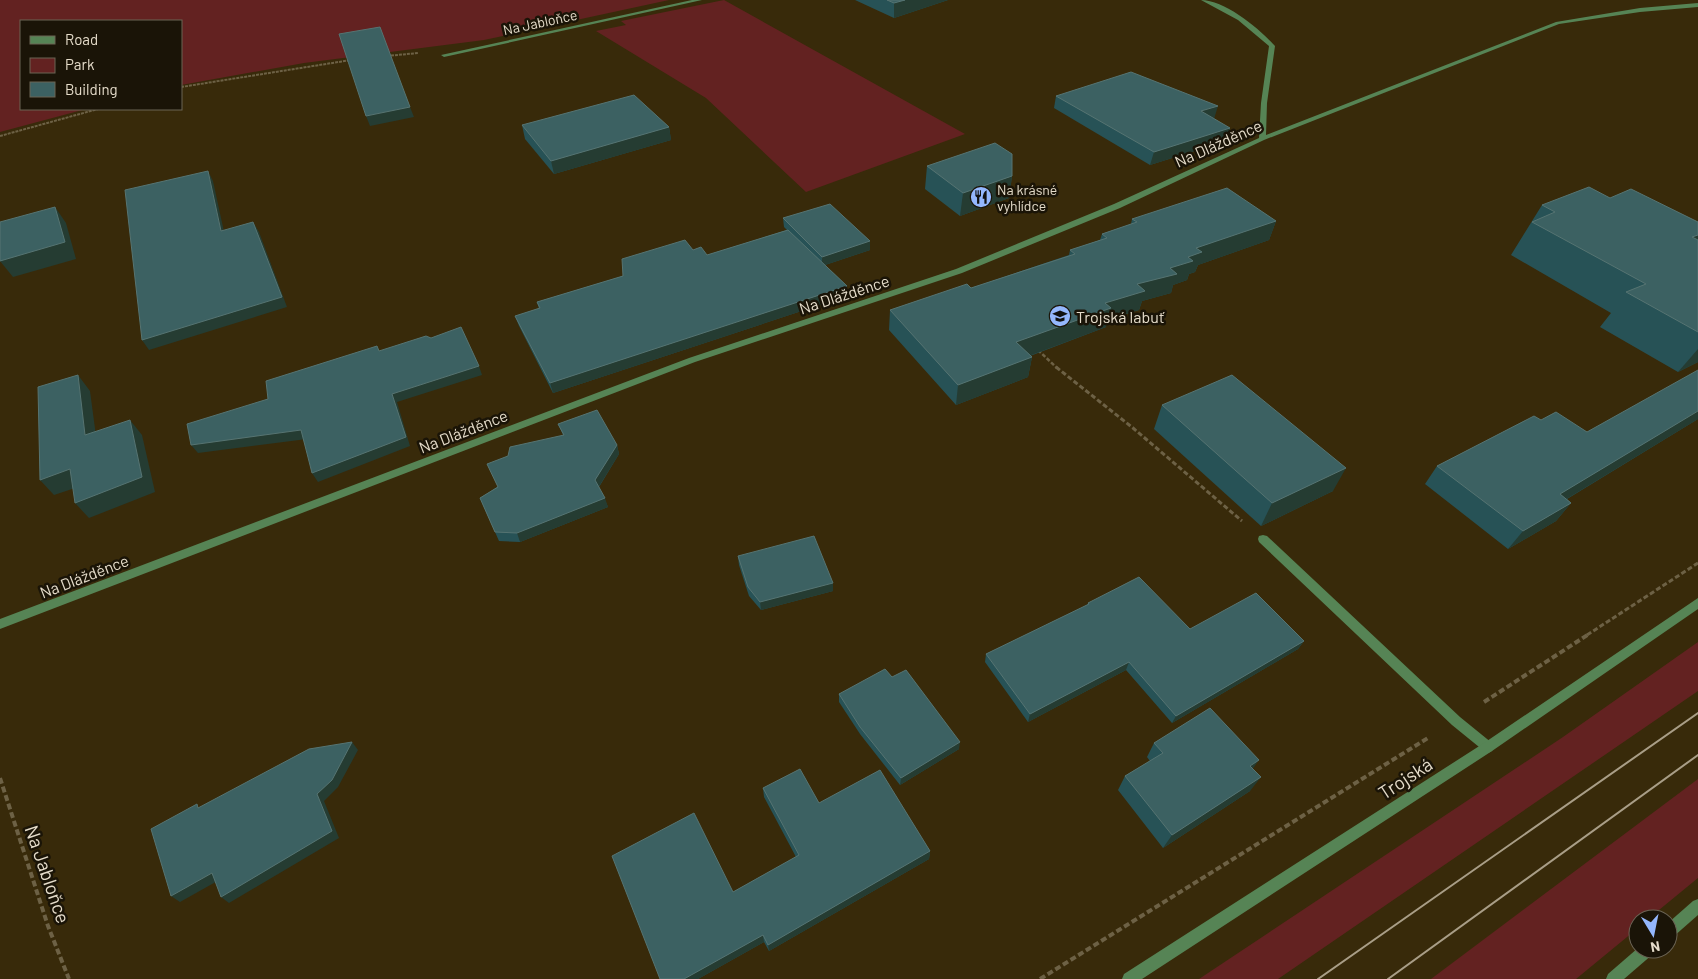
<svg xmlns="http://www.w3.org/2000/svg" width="1698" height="979" font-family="Barlow,sans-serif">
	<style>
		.green { fill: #632221 }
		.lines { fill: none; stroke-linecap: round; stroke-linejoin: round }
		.path-far3 { stroke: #6d6145; stroke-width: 2; stroke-dasharray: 3 1; stroke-linecap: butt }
		.path-far2 { stroke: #6d6145; stroke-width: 2.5; stroke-dasharray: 4 2; stroke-linecap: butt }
		.path-far1 { stroke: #6d6145; stroke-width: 3; stroke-dasharray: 5 2.5; stroke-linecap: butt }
		.path { stroke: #6d6145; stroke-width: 4; stroke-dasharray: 6 3; stroke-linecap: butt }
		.service { fill: #568455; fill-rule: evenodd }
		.minor { fill: #568455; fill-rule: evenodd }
		.tram { stroke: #a99e87; stroke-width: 2 }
		.wall { fill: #275256 }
		.shaded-wall { fill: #253c32 }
		.building { fill: #3c6162; stroke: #567472 }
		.labels { text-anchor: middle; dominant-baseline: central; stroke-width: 5; stroke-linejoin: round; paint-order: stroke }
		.far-street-label { font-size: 14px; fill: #e5dcca; stroke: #1a1407 }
		.far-poi-label { font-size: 14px; fill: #e5dcca; stroke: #1a1407; text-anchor: start }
		.street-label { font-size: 16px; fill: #e5dcca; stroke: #1a1407 }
		.poi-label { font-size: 16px; fill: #e5dcca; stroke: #1a1407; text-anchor: start }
		.near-street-label { font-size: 19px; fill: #e5dcca; stroke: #1a1407 }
	</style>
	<rect width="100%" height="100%" fill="#382a0a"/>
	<g class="green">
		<path d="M 0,0 L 669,0 L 484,40 L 304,63 L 181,85 L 181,21 L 21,21 L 21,109 L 86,109 L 0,132 Z"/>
		<path d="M 724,0 L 965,134 L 806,192 L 706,98 L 596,31 L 626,25 L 621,21 Z"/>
		<path d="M 1698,642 L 1698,691 L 1278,979 L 1199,979 L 1563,737 Z"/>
		<path d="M 1698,779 L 1698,878 L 1648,919 L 1638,919 L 1638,928 L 1576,979 L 1431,979 Z"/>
	</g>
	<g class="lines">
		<g class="path-far3">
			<path d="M 387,56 L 418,53"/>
			<path d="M 181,87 L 351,60"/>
			<path d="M 0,136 L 98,109"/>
		</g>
		<path class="path-far2" d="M 1038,350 L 1057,368"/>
		<g class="path-far1">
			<path d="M 1056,367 L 1133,428 L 1242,521"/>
			<path d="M 1587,635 L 1698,563"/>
		</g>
		<g class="path">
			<path d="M 1484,702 L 1589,634"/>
			<path d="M 0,778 L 48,926 L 69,979"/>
			<path d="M 1040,979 L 1428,738"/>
		</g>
		<path class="service" d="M 1263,535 L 1267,536 L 1460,717 L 1492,743 L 1494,747 L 1492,751 L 1488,753 L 1484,751 L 1452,725 L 1259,542 L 1258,539 L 1259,536 Z"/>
		<g class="minor">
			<path d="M 692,0 L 702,0 L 444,57 L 441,55 Z"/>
			<path d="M 1201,0 C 1225,0 1260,29 1275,46 L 1267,103 L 1266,135 L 1556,22 L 1640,8 L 1698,3 L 1698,7 L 1640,12 L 1559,24 L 1264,140 L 1120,208 L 962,273 L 695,362 L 0,629 L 0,619 L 689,358 L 956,269 L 1114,204 L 1259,138 L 1261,103 L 1269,46 L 1238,20 Z"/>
			<path d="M 1698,598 L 1698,609 L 1492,751 L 1142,979 L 1122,979 L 1124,974 L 1484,743 Z"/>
			<path d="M 1698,899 L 1698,915 L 1673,937 L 1668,939 L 1668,923 L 1693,901 Z"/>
			<path d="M 1638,948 L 1655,949 L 1653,954 L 1624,979 L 1606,979 L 1608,974 Z"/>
		</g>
		<g class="tram">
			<path d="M 1318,979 L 1698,713"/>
			<path d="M 1388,979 L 1698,755"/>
		</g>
	</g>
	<g class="wall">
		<path d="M 855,0 L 948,0 L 894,18 Z"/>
		<path d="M 1056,96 L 1230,128 L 1226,141 L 1150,165 L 1054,108 Z"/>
		<path d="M 522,125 L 669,127 L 671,140 L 554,174 L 525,139 Z"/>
		<path d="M 927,166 L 1012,176 L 1009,198 L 960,216 L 925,189 Z"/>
		<path d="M 1610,198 L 1698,222 L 1698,362 L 1678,372 L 1600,327 L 1611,313 L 1511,255 L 1542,205 Z"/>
		<path d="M 783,218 L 870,241 L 870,250 L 825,265 L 847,286 L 847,296 L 553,393 L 519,326 L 515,316 L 539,309 L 537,302 L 623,276 L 693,250 L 707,255 L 787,230 L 784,227 Z"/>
		<path d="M 1132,219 L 1276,221 L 1269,240 L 1198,265 L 1195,272 L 1189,274 L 1187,280 L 1173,285 L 1171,293 L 1142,301 L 1139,310 L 1107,320 L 1106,327 L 1030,356 L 1032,357 L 1028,377 L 956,405 L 889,330 L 890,310 L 971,288 L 1069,255 L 1070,250 L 1100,240 L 1102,234 L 1131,224 Z"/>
		<path d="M 1162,405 L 1333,491 L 1261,526 L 1154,429 Z"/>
		<path d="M 1698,419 L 1567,499 L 1571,503 L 1556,521 L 1508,549 L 1425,484 L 1437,466 L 1541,420 L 1587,432 Z"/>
		<path d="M 558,424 L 617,445 L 619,454 L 599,487 L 608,507 L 520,542 L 499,541 L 480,498 L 497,487 L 563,435 Z"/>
		<path d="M 738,556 L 833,591 L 761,610 L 749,596 L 739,565 Z"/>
		<path d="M 1088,603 L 1190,629 L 1304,641 L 1298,649 L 1172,723 L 1126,670 L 1028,722 L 985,662 L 986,654 L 1087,605 Z"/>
		<path d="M 892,677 L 959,749 L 900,785 L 860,734 L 839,702 L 839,694 Z"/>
		<path d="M 1154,743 L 1253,768 L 1250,791 L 1163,848 L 1118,790 L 1125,776 L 1150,761 L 1147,757 Z"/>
		<path d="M 763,788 L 819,803 L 930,851 L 929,859 L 769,951 L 764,942 L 698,979 L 660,979 L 733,892 L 796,857 L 764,797 Z"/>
	</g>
	<g class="shaded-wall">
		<path d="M 905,0 L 948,0 L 894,18 L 894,3 Z"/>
		<path d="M 1218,106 L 1214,119 L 1201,111 Z"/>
		<path d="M 410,107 L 414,117 L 370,126 L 366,116 Z"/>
		<path d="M 669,127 L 671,140 L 554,174 L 551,161 Z"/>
		<path d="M 1230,128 L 1226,141 L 1150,165 L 1154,152 Z"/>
		<path d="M 208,171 L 213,181 L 226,241 L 221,231 Z"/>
		<path d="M 1012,176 L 1009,198 L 960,216 L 963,193 Z"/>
		<path d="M 55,207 L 66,223 L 76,259 L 13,277 L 0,261 Z"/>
		<path d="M 1276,221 L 1269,240 L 1198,265 L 1195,272 L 1189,274 L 1187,280 L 1173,285 L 1171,293 L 1142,301 L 1139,310 L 1107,320 L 1106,327 L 1013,362 L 1016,342 L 1105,303 L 1137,284 L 1170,268 L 1188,257 L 1196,248 Z"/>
		<path d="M 253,222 L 259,232 L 287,307 L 149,350 L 142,340 Z"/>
		<path d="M 1698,235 L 1698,246 L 1692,237 Z"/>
		<path d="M 870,241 L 870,250 L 822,266 L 822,257 Z"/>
		<path d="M 847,286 L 847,296 L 553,393 L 550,383 Z"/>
		<path d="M 1698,349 L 1698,362 L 1678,372 Z"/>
		<path d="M 1032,357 L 1028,377 L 956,405 L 958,385 Z"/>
		<path d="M 479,366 L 482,375 L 397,402 L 410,446 L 318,482 L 312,473 L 392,394 Z"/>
		<path d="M 78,375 L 90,391 L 98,451 L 85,435 Z"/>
		<path d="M 1698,411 L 1698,419 L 1545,512 L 1560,494 Z"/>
		<path d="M 130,420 L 142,435 L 155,492 L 89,518 L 75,503 Z"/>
		<path d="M 301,430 L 307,439 L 198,453 L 191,445 Z"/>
		<path d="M 617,445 L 619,454 L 598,488 L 595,480 Z"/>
		<path d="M 1346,468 L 1333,491 L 1261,526 L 1272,503 Z"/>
		<path d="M 70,469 L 84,485 L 54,495 L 40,480 Z"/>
		<path d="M 605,498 L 608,507 L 520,542 L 517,533 Z"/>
		<path d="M 1571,503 L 1556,521 L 1508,549 L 1523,531 Z"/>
		<path d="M 833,583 L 833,591 L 761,610 L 760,602 Z"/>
		<path d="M 1304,641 L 1298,649 L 1172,723 L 1176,716 Z"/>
		<path d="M 1129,662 L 1126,670 L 1028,722 L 1030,714 Z"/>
		<path d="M 352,742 L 358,750 L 338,787 L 324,801 L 339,838 L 229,903 L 221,897 L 317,794 Z"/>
		<path d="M 960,742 L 959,749 L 900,785 L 901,778 Z"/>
		<path d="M 1259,760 L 1249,774 L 1250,766 Z"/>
		<path d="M 1261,777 L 1250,791 L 1163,848 L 1172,835 Z"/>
		<path d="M 930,851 L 929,859 L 769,951 L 768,945 Z"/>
		<path d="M 212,873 L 221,879 L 180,902 L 171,896 Z"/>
		<path d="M 763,935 L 764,942 L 698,979 L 684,979 Z"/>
	</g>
	<g class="building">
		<path d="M 887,0 L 905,0 L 894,3 Z"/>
		<path d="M 380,27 L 410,107 L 366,116 L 339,34 Z"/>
		<path d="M 1131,72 L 1218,106 L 1201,111 L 1230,128 L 1154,152 L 1056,96 Z"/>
		<path d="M 634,95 L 669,127 L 551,161 L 522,125 Z"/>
		<path d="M 995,143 L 1012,154 L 1012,176 L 963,193 L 927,166 Z"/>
		<path d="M 208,171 L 221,231 L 253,222 L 282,297 L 142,340 L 125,190 Z"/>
		<path d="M 1589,187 L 1610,198 L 1631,189 L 1698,222 L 1698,235 L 1692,237 L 1698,240 L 1698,332 L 1626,292 L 1646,284 L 1532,222 L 1555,212 L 1542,205 Z"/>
		<path d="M 1227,188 L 1276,221 L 1196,248 L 1202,252 L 1188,257 L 1193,261 L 1170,268 L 1177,274 L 1137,284 L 1145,291 L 1105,303 L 1111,308 L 1016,342 L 1032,357 L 958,385 L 890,310 L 967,284 L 971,288 L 1075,254 L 1070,250 L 1107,238 L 1102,234 L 1137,222 L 1132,219 Z"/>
		<path d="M 830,204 L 870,241 L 822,257 L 783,218 Z"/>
		<path d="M 55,207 L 65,242 L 0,261 L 0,222 Z"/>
		<path d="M 788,230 L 847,286 L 550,383 L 515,316 L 540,308 L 537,302 L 623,276 L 622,259 L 685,240 L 693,250 L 701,247 L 707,255 Z"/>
		<path d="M 461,327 L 479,366 L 392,394 L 406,437 L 312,473 L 301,430 L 191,445 L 187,424 L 268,399 L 266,381 L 377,346 L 379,351 L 426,336 L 431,338 Z"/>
		<path d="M 1698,370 L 1698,411 L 1560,494 L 1571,503 L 1523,531 L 1437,466 L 1534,416 L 1541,420 L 1556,412 L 1587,432 Z"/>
		<path d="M 78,375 L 85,435 L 130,420 L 142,477 L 75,503 L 70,469 L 40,480 L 38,387 Z"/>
		<path d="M 1232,375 L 1346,468 L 1272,503 L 1162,405 Z"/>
		<path d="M 597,410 L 617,445 L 595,480 L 605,498 L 517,533 L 495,532 L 480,498 L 498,487 L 487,464 L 508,456 L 510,447 L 564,435 L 558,424 Z"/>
		<path d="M 814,536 L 833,583 L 760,602 L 748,587 L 738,556 Z"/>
		<path d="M 1139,577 L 1190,629 L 1256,593 L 1304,641 L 1176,716 L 1129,662 L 1030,714 L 986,654 L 1089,604 L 1088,603 Z"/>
		<path d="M 885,669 L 892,677 L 906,670 L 960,742 L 901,778 L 860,727 L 839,694 Z"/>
		<path d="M 1210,708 L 1259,760 L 1250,766 L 1261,777 L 1172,835 L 1125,776 L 1163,753 L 1154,743 Z"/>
		<path d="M 352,742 L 332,780 L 317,794 L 332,831 L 221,897 L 212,873 L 171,896 L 151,829 L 197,804 L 198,808 L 309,749 Z"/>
		<path d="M 800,769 L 819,803 L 880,770 L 930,851 L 768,945 L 763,935 L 684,979 L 660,979 L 612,856 L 694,813 L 733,892 L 799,855 L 763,788 Z"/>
	</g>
	<defs>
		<g id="restaurant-disc" transform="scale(1.125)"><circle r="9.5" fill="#94b7fd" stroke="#1a1407"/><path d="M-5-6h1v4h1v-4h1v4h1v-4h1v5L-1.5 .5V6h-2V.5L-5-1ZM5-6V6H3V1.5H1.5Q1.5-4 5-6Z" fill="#111"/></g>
		<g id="school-disc" transform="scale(1.125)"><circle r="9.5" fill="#94b7fd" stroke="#1a1407"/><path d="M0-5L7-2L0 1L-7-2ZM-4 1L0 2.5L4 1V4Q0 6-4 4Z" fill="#111"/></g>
	</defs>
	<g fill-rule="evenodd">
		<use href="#restaurant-disc" x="981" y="197"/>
		<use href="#school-disc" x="1060" y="316"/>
	</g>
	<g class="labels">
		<g class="far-street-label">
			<text transform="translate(540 22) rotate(-12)">Na Jabloňce</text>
		</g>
		<g class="far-poi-label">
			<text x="997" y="189">Na krásné<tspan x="997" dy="16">vyhlídce</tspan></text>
		</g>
		<g class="street-label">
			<text transform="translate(1218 143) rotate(-24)">Na Dlážděnce</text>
			<text transform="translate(844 294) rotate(-18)">Na Dlážděnce</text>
			<text transform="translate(463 431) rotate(-21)">Na Dlážděnce</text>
			<text transform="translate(84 576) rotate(-21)">Na Dlážděnce</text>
		</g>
		<g class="poi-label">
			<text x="1076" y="316">Trojská labuť</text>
		</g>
		<g class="near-street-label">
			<text transform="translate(1405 778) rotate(-33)">Trojská</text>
			<text transform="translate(48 874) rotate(71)">Na Jabloňce</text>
		</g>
	</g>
	<rect x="20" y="20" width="162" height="90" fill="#1a1407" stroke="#6b6455"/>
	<rect x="30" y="36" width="25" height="8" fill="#568455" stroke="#6b6455"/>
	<text x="65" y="45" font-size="15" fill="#e5dcca">Road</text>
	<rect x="30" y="58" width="25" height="15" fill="#632221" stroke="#6b6455"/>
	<text x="65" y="70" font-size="15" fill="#e5dcca">Park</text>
	<rect x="30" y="82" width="25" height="15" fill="#3c6162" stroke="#6b6455"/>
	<text x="65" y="95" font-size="15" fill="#e5dcca">Building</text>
	<g transform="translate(1653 934) rotate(170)"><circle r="24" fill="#1a1407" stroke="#6b6455"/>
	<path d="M0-4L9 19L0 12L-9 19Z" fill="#94b7fd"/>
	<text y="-8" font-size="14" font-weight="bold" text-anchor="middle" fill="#e5dcca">N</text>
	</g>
</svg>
